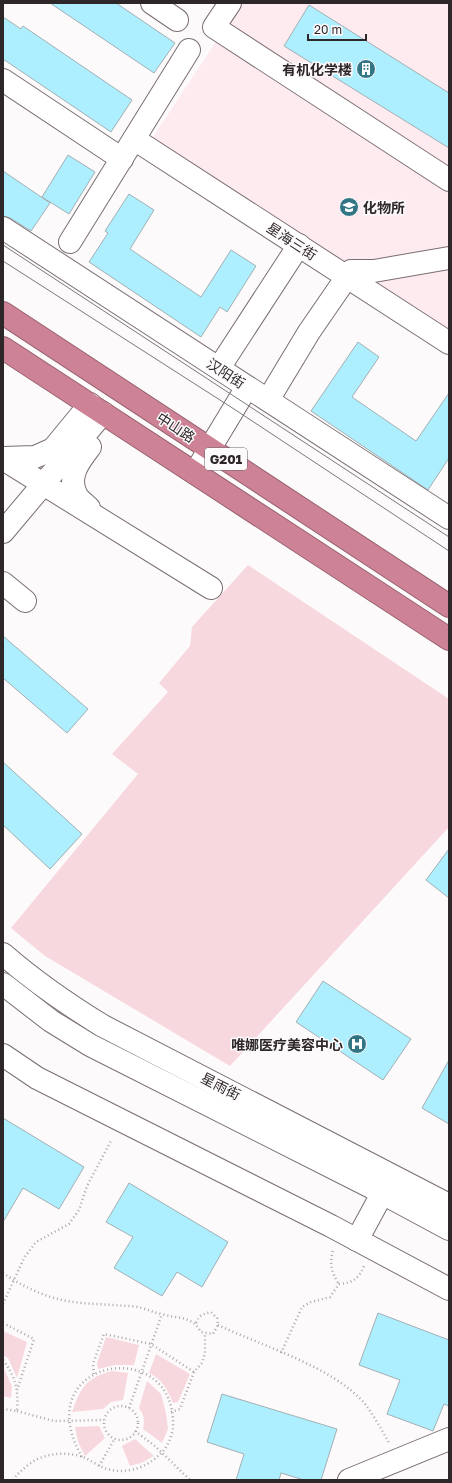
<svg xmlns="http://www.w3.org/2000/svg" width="452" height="1483" font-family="'Golos Text','Noto Sans SC',sans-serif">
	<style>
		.built { fill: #feebef }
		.grass { fill: #f8d8df }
		.building { fill: #aeefff; stroke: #a2afb3 }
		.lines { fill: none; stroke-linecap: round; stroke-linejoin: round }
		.minor-casing { stroke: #7a6e71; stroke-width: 24 }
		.highway-casing { stroke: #966270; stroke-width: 24 }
		.path { stroke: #aba7a8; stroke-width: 2.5; stroke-dasharray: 1 3; stroke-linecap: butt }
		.minor { stroke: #fff; stroke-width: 22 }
		.highway { stroke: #ce8296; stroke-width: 22 }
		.tram { stroke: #7d787a; stroke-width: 1 }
		.labels { text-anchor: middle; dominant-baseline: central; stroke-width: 3; stroke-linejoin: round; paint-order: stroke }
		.shield { fill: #fdfafb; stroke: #6b6668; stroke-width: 1 }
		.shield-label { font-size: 13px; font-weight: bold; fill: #2d2729 }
		.poi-label { font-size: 14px; font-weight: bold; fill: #2d2729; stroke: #fdfafb; text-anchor: end }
		.street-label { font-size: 14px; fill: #2d2729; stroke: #fdfafb }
	</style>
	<rect width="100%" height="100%" fill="#fdfafb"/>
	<path class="built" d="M 219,3 L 449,3 L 449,333 L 149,143 L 217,40 L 202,28 Z"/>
	<g class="grass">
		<path d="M 248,565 L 449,699 L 449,827 L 230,1066 L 45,956 L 11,928 L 138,774 L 112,754 L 168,692 L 159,683 L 190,646 L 192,627 Z"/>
		<path d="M 3,1331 L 27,1342 L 17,1378 L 8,1358 L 3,1355 Z"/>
		<path d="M 106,1337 L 139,1345 L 134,1365 L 115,1365 L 98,1369 L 97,1363 Z"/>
		<path d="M 156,1354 L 190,1374 L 178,1402 L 173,1403 C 167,1389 163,1380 149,1373 Z"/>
		<path d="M 3,1367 L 12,1386 L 11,1398 L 3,1396 Z"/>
		<path d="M 112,1371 L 128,1373 L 123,1400 L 111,1402 L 103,1409 L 72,1412 C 81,1387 86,1378 112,1371 Z"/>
		<path d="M 147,1381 L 161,1394 L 166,1413 L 168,1429 L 162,1443 L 143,1429 C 145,1420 144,1415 139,1408 Z"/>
		<path d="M 99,1426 L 105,1438 L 85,1456 L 78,1442 L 75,1427 Z"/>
		<path d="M 135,1439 L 154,1456 L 141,1463 L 130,1466 L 122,1446 Z"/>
	</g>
	<g class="building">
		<path d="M 50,3 L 116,3 L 175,43 L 154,73 Z"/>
		<path d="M 309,5 L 449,93 L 449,148 L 284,46 Z"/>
		<path d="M 3,17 L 21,29 L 23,26 L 132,100 L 111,132 L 3,59 Z"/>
		<path d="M 68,155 L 95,172 L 69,214 L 42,197 Z"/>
		<path d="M 3,171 L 50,203 L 31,231 L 10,218 L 3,216 Z"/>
		<path d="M 129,194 L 154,210 L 130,249 L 201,297 L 231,250 L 256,266 L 227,312 L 220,307 L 201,337 L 89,262 L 108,233 L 105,231 Z"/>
		<path d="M 358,342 L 379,357 L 352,397 L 416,441 L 449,393 L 449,458 L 428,490 L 311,411 Z"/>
		<path d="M 3,636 L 88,709 L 67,733 L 3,678 Z"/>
		<path d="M 3,762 L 82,834 L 50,869 L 3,825 Z"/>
		<path d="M 449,849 L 449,898 L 426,880 Z"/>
		<path d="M 323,981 L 411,1039 L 383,1080 L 296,1022 Z"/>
		<path d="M 449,1060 L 449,1124 L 422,1108 Z"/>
		<path d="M 3,1118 L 84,1167 L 59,1209 L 23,1188 L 3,1222 Z"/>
		<path d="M 129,1183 L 228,1242 L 202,1287 L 177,1272 L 162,1296 L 114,1268 L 133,1237 L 106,1222 Z"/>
		<path d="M 378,1313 L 449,1340 L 449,1406 L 444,1404 L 433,1431 L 387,1414 L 400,1380 L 359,1365 Z"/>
		<path d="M 222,1394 L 337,1429 L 321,1480 L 304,1480 L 281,1473 L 279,1480 L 236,1480 L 244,1454 L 207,1442 Z"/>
	</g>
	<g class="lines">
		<g class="minor-casing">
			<g id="minor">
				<path d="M 152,3 L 177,20"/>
				<path d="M 230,3 L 214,27 L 449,180"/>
				<path d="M 3,80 L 122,159"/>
				<path d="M 134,139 L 449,343"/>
				<path d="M 3,228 L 449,518"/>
				<path d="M 70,242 L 189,50"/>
				<path d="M 219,368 L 299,245"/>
				<path d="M 268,400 L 309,332 L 351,271 L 374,271 L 449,258"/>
				<path d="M 3,458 L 35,457 L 53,449 L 90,404"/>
				<path d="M 3,459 L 211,588"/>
				<path d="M 195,473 L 247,387"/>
				<path d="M 89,508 C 85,504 78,499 76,494 C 67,476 80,460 90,447"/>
				<path d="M 3,532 L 103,413"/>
				<path d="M 3,583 L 25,601"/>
				<path d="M 3,954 C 34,981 67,1004 103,1026 L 449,1205"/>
				<path d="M 3,984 L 51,1021 L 90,1045 L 371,1187 L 449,1229"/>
				<path d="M 3,1055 L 37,1078 L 331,1226 L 449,1289"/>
				<path d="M 357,1240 L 389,1181"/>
				<path d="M 349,1480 L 449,1439"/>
			</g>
		</g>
		<g class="highway-casing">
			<g id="highway">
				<path d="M 3,313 L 449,606"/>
				<path d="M 3,348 L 449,639"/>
			</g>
		</g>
		<g class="path">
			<path d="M 333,1251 C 329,1263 332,1274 339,1284"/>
			<path d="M 3,1273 C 22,1286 44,1297 67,1301 C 90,1305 114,1304 138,1307 C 146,1309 153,1312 161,1314 C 178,1319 191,1315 201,1332 L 213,1334 L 218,1325 L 217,1318 L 211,1312 C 203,1314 199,1315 196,1323"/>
			<path d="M 3,1304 L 24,1258 L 36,1242 L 69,1224 L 79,1210 L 87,1186 L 112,1139"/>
			<path d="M 3,1323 L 34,1339 L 17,1390"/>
			<path d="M 218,1325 C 262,1346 334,1367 365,1404 C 374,1416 382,1430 389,1443"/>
			<path d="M 281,1353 L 302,1307 L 311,1302 L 330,1297 L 339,1284 C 353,1283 359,1278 364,1266"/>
			<path d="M 3,1360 C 15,1376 19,1390 17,1411 L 3,1409"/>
			<path d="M 94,1374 L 93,1364 L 104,1334 L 151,1344 L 194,1372"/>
			<circle cx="121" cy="1423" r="17"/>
			<path d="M 129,1408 L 162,1314"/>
			<path d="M 17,1411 L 54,1421 L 104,1420"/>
			<path d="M 171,1412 L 180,1409 L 194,1372 L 202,1363 L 205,1353 L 205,1333"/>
			<path d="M 135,1431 L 155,1446 L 190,1480"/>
			<path d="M 99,1466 L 114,1440"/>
			<path d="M 13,1480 C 17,1474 22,1470 28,1465 C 43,1453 65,1451 83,1457 C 90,1460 97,1465 104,1468 C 123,1475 144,1469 158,1456 C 166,1450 172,1438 173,1427 C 177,1333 25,1358 82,1457"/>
		</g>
		<use href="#minor" class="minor"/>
		<use href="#highway" class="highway"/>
		<g class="tram">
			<path d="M 3,245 L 449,537"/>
			<path d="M 3,261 L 234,409 L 449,551"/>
		</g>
	</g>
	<defs>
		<g id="building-disc" transform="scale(1)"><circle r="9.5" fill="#327685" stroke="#fdfafb"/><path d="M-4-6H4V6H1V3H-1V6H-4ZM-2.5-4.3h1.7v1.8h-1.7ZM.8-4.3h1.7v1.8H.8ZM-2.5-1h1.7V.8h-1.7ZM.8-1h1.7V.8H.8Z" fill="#fff"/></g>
		<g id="school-disc" transform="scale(1)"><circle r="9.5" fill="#327685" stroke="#fdfafb"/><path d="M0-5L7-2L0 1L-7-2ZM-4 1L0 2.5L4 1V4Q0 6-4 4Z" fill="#fff"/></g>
		<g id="hospital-disc" transform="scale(1)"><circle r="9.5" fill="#327685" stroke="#fdfafb"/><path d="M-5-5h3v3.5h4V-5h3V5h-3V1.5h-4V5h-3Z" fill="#fff"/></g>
	</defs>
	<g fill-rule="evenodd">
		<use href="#building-disc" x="366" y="69"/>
		<use href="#school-disc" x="349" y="207"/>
		<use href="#hospital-disc" x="357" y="1044"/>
	</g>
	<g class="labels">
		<rect class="shield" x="205" y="448" width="42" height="22" rx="3"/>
		<g class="shield-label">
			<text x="226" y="459">G201</text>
		</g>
		<g class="poi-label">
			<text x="352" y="69">有机化学楼</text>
			<text x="363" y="207" text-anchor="start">化物所</text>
			<text x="343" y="1044">唯娜医疗美容中心</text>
		</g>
		<g class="street-label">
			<text transform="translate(292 241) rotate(33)">星海三街</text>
			<text transform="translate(226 373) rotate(33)">汉阳街</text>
			<text transform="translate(176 427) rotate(33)">中山路</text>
			<text transform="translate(221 1086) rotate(27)">星雨街</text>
		</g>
	</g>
	<rect width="452" height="1483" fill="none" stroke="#2d2729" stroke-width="8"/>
	<path d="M308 34v6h58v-6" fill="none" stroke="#2d2729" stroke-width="2"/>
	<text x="314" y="34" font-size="12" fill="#2d2729" stroke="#fdfafb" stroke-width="3" paint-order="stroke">20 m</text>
</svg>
